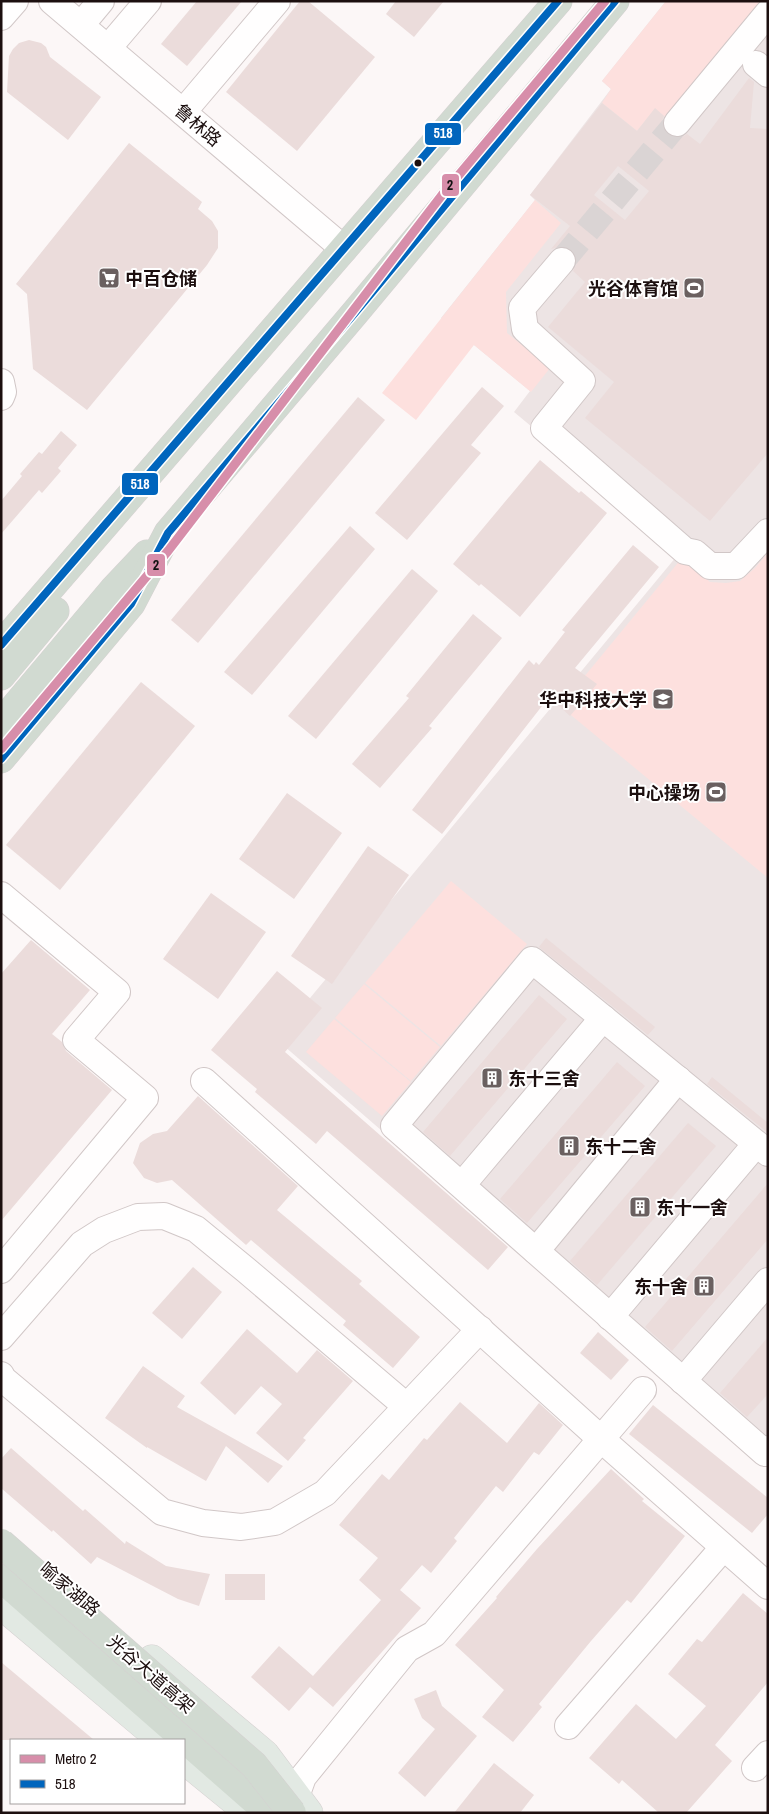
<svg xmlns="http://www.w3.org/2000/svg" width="769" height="1814" font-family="'Archivo Narrow','Noto Sans SC',sans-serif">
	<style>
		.built { fill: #ede4e4 }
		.green { fill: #fde0de }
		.building { fill: #ebdcdb; fill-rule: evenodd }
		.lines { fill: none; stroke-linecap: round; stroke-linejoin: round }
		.minor-tunnel { stroke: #dad4d4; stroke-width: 26; stroke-dasharray: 26 13; stroke-linecap: butt }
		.minor-casing { stroke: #d1c7c7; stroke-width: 28 }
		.major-casing { stroke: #d5d1d1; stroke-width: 29 }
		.highway-casing { stroke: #d5d1d1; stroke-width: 29 }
		.minor { stroke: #fffefe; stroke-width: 26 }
		.major { stroke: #e2e9e3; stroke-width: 28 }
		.highway { stroke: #d1dad1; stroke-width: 28 }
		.highway-bridge-casing { stroke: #d5d1d1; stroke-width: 29; stroke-linecap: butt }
		.highway-bridge { stroke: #d1dad1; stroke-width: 28 }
		.bus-1-casing { stroke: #fff; stroke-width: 11 }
		.bus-1 { stroke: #0065bd; stroke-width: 8 }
		.metro-1-casing { stroke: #fff; stroke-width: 12 }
		.metro-1 { stroke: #d78eaa; stroke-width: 9 }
		.bus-dot { fill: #1c0f0f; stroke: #fff; stroke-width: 2 }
		.labels { text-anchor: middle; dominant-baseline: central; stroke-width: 4; stroke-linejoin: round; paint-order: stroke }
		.street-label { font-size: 18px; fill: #1c0f0f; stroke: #fff }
		.poi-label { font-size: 18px; font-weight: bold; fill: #1c0f0f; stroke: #fff; text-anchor: start }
		.line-badge { stroke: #fff; stroke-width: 2 }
		.badge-label { font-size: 14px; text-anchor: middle; font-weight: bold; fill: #fff }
		.pale-badge-label { font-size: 14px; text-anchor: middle; font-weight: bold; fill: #111 }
	</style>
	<rect width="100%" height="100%" fill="#fcf7f7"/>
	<path class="built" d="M 666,1 L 768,1 L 768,1466 L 276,1039 L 681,551 L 514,412 L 530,391 L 441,318 L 535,200 L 530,195 L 611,89 L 602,81 Z"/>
	<g class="green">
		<path d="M 666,1 L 764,1 L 669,120 L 655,109 L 637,131 L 602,103 L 611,89 L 602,81 Z"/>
		<path d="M 535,200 L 561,223 L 506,292 L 507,333 L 550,368 L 531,392 L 474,345 L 416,420 L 382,393 Z"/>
		<path d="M 768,553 L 768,878 L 560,706 L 682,558 L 710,582 L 726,583 L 740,581 L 755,568 Z"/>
		<path d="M 451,881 L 527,944 L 441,1046 L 365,983 Z"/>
		<path d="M 364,984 L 440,1047 L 411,1081 L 335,1018 Z"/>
		<path d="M 334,1019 L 411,1082 L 382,1116 L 306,1052 Z"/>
	</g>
	<g class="building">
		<path d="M 197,1 L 242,1 L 187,66 L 161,44 Z"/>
		<path d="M 300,1 L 308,1 L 375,57 L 297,151 L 226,92 Z"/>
		<path d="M 396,1 L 444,1 L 414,37 L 386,14 Z"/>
		<path d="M 29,40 L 41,43 L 46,47 L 50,57 L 101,97 L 68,140 L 7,92 L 9,56 L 13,49 L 19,43 Z"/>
		<path d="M 749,78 L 754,82 L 750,128 L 768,129 L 768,453 L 710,521 L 585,418 L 614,382 L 548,327 L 585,282 L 573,271 L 577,263 L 576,256 L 572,250 L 564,246 L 551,249 L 570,226 L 530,195 L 602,103 L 637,131 L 655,108 L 664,116 L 662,121 L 663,128 L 668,135 L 675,138 L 682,137 L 687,134 L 700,144 ZM 618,166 L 649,191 L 625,220 L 594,195 Z"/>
		<path d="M 129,143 L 202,202 L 198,209 L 212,221 L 218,231 L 218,248 L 207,265 L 87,410 L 33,369 L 27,294 L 16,284 Z"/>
		<path d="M 482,387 L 504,406 L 471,445 L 481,453 L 407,540 L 375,513 Z"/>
		<path d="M 358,397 L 385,420 L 198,643 L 171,620 Z"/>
		<path d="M 61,431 L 77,445 L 58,468 L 61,471 L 42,493 L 39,490 L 1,534 L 1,501 L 22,476 L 20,474 L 39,452 L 42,454 Z"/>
		<path d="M 540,460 L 579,493 L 581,491 L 607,513 L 520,617 L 481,584 L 479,586 L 453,564 Z"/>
		<path d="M 350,526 L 375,549 L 252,695 L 224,672 Z"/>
		<path d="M 633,545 L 659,567 L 575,668 L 597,684 L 570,716 L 549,697 L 442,834 L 412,810 L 529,660 L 534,665 L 536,662 L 539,665 L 565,632 L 562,630 Z"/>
		<path d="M 412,569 L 438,591 L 316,739 L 288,716 Z"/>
		<path d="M 473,614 L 502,638 L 429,726 L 432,728 L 380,788 L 352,764 L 409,698 L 406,696 Z"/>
		<path d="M 141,682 L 195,726 L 60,890 L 6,845 Z"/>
		<path d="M 287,793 L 342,833 L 294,899 L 239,859 Z"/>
		<path d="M 368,846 L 409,875 L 332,984 L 291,956 Z"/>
		<path d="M 211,893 L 266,932 L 218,999 L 163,959 Z"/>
		<path d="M 546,938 L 655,1027 L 648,1035 L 539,947 Z"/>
		<path d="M 31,940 L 90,990 L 52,1034 L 62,1042 L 66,1051 L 112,1090 L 1,1221 L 1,974 Z"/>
		<path d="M 277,971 L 322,1008 L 285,1052 L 508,1247 L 488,1270 L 327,1131 L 316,1144 L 255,1092 L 257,1089 L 211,1050 Z"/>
		<path d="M 539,995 L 567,1019 L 450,1156 L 423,1132 Z"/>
		<path d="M 617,1062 L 645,1086 L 527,1223 L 500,1199 Z"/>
		<path d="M 712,1077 L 768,1123 L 768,1133 L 707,1084 Z"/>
		<path d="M 198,1096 L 298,1186 L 277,1210 L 362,1281 L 359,1284 L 420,1337 L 393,1368 L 343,1325 L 346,1321 L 251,1240 L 246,1245 L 172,1180 L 157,1183 L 144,1178 L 133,1163 L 140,1143 L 153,1134 L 167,1131 Z"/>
		<path d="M 688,1123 L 716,1146 L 597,1285 L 570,1261 Z"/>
		<path d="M 768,1183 L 768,1239 L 672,1351 L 645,1327 Z"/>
		<path d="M 193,1267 L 222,1292 L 182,1339 L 152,1313 Z"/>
		<path d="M 247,1329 L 297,1373 L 317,1350 L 353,1381 L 303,1438 L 306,1440 L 288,1461 L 256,1433 L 282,1404 L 261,1386 L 235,1415 L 200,1383 Z"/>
		<path d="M 598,1332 L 629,1360 L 611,1380 L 580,1353 Z"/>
		<path d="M 768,1337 L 768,1394 L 747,1417 L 720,1393 Z"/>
		<path d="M 143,1366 L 185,1396 L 177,1407 L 283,1466 L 268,1483 L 226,1446 L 206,1481 L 147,1447 L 147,1448 L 105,1418 Z"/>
		<path d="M 460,1402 L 507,1443 L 539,1403 L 563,1425 L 539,1455 L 534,1452 L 503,1492 L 496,1486 L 454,1538 L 457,1541 L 431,1573 L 422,1565 L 400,1590 L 421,1608 L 333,1707 L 310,1687 L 289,1711 L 251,1677 L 279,1646 L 313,1676 L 381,1600 L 359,1580 L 378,1558 L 339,1525 L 382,1474 L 389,1480 L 424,1438 L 427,1440 Z"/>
		<path d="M 653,1405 L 768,1498 L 768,1514 L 752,1533 L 629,1434 Z"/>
		<path d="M 11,1448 L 83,1511 L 85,1509 L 125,1544 L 126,1541 L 166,1566 L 210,1574 L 199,1606 L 178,1599 L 97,1557 L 91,1564 L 53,1530 L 52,1532 L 1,1488 L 1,1459 Z"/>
		<path d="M 611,1469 L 644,1499 L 642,1501 L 685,1536 L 631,1603 L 627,1600 L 591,1641 L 539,1704 L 542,1707 L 513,1742 L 482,1717 L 504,1690 L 455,1645 L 497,1598 L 496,1597 L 537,1549 Z"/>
		<rect x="225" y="1574" width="40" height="26"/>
		<path d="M 743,1593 L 768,1614 L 768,1682 L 715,1745 L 732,1761 L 686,1813 L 659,1813 L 622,1780 L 619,1784 L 589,1758 L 636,1704 L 676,1739 L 706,1706 L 668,1674 L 697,1639 L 702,1642 Z"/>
		<path d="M 1,1662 L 94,1740 L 1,1740 Z"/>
		<path d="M 436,1690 L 442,1706 L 477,1736 L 425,1797 L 398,1773 L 435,1729 L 422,1718 L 414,1699 Z"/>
		<path d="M 494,1763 L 534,1795 L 520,1813 L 454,1813 Z"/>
	</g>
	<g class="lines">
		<path class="minor-tunnel" d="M 562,261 L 677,123"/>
		<g class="minor-casing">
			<g id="minor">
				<path d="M 52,1 L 344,249"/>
				<path d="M 1,17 L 15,1"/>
				<path d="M 81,25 L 101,1"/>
				<path d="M 108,48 L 148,1"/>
				<path d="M 756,64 L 768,74"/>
				<path d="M 183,112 L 277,1"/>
				<path d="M 677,123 L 768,13"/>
				<path d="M 562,261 L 522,308 L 525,329 L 582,381 L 544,428 L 685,551 L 695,553 L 710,566 L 736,566 L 768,532"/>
				<path d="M 1,382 L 3,392 L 1,397"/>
				<path d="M 1,895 L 117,992 L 76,1040 L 145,1098 L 1,1270"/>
				<path d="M 204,1081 L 601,1439 L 768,1586"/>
				<path d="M 768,1153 L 532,960 L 394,1126 L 765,1453 L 768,1449"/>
				<path d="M 462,1185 L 603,1018"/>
				<path d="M 536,1251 L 678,1079"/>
				<path d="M 610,1317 L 756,1144"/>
				<path d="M 1,1337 L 82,1244 L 104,1230 L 138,1217 L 164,1216 L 196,1229 L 246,1270 L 406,1406"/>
				<path d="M 1,1375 L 3,1379 L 162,1512 L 203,1523 L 241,1527 L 275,1522 L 325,1493 L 480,1329"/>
				<path d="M 683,1381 L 768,1281"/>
				<path d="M 568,1726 L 723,1548"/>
				<path d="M 755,1768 L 768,1754"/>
				<path d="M 290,1813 L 303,1777 L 407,1649 L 434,1634 L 643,1390"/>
			</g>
		</g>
		<g class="major-casing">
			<g id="major">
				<path d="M 1,1605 L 161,1740"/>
				<path d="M 152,1659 L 265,1754 L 309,1813"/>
				<path d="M 184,1760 L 249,1813"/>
			</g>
		</g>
		<g class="highway-casing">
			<g id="highway">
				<path d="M 1,645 L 558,1"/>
				<path d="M 1,676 L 55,611"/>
				<path d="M 1,723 L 113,590 L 147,554"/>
				<path d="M 1,759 L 131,604 L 168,533 L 354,314 L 615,1"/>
				<path d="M 1,1578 L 269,1813"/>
			</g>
		</g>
		<use href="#minor" class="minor"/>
		<use href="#major" class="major"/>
		<use href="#highway" class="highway"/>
		<g class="highway-bridge-casing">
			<path id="highway-bridge" d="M 1,1543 L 254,1765 L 292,1813"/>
		</g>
		<use href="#highway-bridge" class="highway-bridge"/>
		<g class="bus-1-casing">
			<g id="bus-1">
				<path d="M 1,645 L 558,1"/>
				<path d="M 1,759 L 131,604 L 168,533 L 354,314 L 615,1"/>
			</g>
		</g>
		<use href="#bus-1" class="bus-1"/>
		<g class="metro-1-casing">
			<path id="metro-1" d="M 1,749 L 168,551 L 442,195 L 605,1"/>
		</g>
		<use href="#metro-1" class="metro-1"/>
	</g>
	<defs>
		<g id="supermarket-square" transform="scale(1.125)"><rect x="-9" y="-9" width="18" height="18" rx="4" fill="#6a6060" stroke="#fff"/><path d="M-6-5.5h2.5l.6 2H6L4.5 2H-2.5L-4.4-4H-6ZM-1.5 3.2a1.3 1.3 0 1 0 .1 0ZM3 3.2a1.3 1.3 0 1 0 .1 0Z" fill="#fff"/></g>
		<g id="stadium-square" transform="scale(1.125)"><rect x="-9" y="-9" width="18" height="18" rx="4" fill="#6a6060" stroke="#fff"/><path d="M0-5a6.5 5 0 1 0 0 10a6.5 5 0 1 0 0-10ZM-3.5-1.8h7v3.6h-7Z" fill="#fff"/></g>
		<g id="university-square" transform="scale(1.125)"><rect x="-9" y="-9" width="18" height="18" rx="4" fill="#6a6060" stroke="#fff"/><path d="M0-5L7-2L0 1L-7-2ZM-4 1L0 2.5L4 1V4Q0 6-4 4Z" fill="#fff"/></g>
		<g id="building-square" transform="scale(1.125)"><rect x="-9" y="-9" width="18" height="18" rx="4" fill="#6a6060" stroke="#fff"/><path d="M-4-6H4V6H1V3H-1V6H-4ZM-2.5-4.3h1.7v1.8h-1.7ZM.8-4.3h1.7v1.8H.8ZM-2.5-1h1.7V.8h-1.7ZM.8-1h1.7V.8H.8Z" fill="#fff"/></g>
	</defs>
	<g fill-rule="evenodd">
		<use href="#supermarket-square" x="109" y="278"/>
		<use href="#stadium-square" x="694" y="288"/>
		<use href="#university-square" x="663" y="699"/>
		<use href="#stadium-square" x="716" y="792"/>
		<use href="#building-square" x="492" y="1078"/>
		<use href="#building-square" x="569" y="1146"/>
		<use href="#building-square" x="640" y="1207"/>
		<use href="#building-square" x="704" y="1286"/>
	</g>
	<circle class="bus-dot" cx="418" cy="163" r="4.5"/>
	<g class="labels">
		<g class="street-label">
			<text transform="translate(198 125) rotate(40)">鲁林路</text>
			<text transform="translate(70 1589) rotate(40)">喻家湖路</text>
			<text transform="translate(151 1674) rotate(41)">光谷大道高架</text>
		</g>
		<g class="poi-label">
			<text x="125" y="278">中百仓储</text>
			<text x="678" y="288" text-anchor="end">光谷体育馆</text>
			<text x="647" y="699" text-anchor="end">华中科技大学</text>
			<text x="700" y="792" text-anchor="end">中心操场</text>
			<text x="508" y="1078">东十三舍</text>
			<text x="585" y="1146">东十二舍</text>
			<text x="656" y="1207">东十一舍</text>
			<text x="688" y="1286" text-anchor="end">东十舍</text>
		</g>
	</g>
	<g class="line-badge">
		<rect x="424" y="122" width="38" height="24" rx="5" fill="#0065bd"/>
		<rect x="441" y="173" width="19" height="24" rx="5" fill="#d78eaa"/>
		<rect x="121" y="472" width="38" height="24" rx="5" fill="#0065bd"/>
		<rect x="146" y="553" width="20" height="24" rx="5" fill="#d78eaa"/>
	</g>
	<g class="badge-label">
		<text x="443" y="138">518</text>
		<text x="140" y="489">518</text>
	</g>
	<g class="pale-badge-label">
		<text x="450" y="190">2</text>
		<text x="156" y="570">2</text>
	</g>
	<rect width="769" height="1814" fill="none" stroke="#1c0f0f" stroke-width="5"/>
	<rect x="10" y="1739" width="175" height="65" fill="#ffffff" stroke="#a49f9f"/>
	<rect x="20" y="1755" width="25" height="8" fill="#d78eaa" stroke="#a49f9f"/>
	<text x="55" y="1764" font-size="15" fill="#1c0f0f">Metro 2</text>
	<rect x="20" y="1780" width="25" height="8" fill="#0065bd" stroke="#a49f9f"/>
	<text x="55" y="1789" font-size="15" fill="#1c0f0f">518</text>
</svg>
